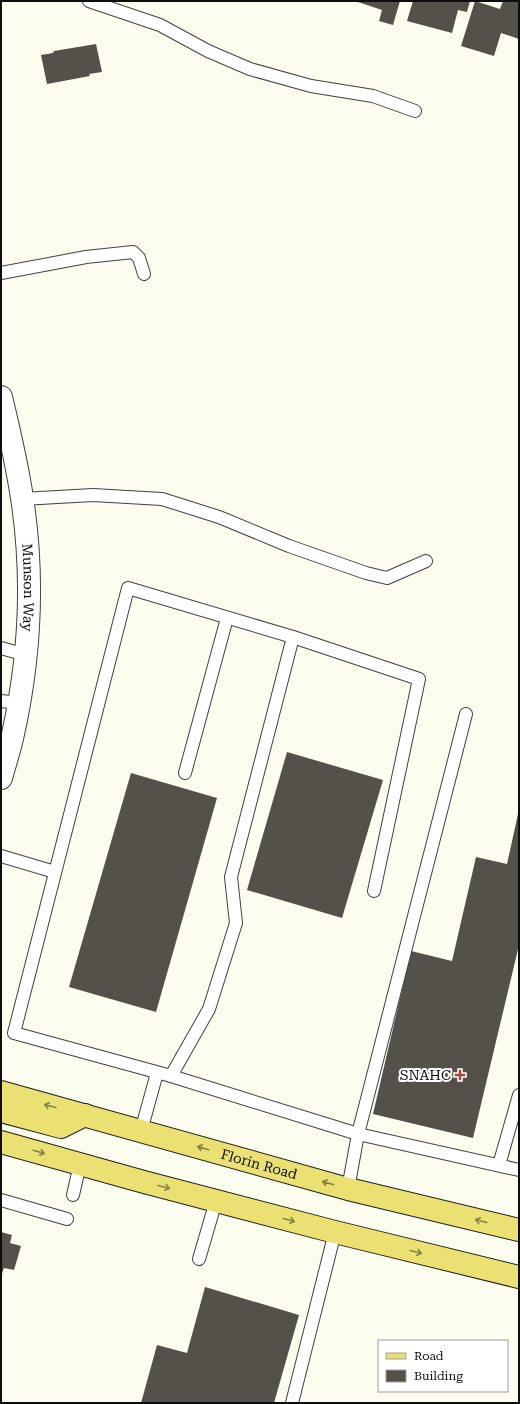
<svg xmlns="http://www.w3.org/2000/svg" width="520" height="1404" font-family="'Roboto Serif',serif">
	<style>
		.building { fill: #54504a }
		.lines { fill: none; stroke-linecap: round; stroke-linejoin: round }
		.service-casing { stroke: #404040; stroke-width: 14 }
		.minor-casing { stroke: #404040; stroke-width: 24 }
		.primary-casing { stroke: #1e1e1e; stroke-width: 24 }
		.service { stroke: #fff; stroke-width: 12 }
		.minor { stroke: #fff; stroke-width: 22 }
		.primary { stroke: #eae172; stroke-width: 22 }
		.oneway { stroke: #878245 }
		.poi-dot { fill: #ae4234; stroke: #fff; stroke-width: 1.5 }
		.labels { text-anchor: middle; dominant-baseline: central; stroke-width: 4; stroke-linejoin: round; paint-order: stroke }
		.street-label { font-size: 14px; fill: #0d0d0d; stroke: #fff }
		.poi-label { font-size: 14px; fill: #0d0d0d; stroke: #fff; text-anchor: end }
	</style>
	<rect width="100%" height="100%" fill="#fdfdef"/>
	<g class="building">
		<path d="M 355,1 L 400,1 L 393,25 L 379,21 L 382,10 Z"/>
		<path d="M 413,1 L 470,1 L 467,12 L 458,10 L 452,33 L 407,21 Z"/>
		<path d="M 475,1 L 500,9 L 503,1 L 519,1 L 519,39 L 501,33 L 494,56 L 461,46 Z"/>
		<path d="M 96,44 L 102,72 L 89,74 L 90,76 L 47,84 L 41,55 L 53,53 L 54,51 Z"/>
		<path d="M 287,752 L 383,780 L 342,918 L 247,890 Z"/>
		<path d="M 131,773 L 217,798 L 156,1012 L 69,987 Z"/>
		<path d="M 518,814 L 519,945 L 473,1138 L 373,1114 L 411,951 L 452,961 L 476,857 L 507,864 Z"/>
		<path d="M 1,1232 L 12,1235 L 10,1243 L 21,1246 L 14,1270 L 4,1268 L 1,1276 Z"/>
		<path d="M 205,1287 L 299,1315 L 274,1403 L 141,1403 L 157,1345 L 187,1353 Z"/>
	</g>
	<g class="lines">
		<g class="service-casing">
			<g id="service">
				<path d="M 89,1 L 160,25 L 208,51 L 250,69 L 311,86 L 373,96 L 415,111"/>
				<path d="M 1,273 L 86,257 L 133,252 L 139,258 L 144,274"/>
				<path d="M 22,499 L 93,495 L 162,499 L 219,517 L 289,546 L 366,573 L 387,578 L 426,561"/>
				<path d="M 1,648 L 26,655"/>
				<path d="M 1,701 L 19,703"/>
				<path d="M 185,773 L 227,618"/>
				<path d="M 1,856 L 55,872"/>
				<path d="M 374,891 L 419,679 L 293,637 L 128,588 L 14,1033 L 171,1076 L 358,1134 L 519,1170"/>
				<path d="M 171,1076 L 209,1009 L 236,923 L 231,877 L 293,637"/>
				<path d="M 141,1131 L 157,1073"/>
				<path d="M 499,1165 L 519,1095"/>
				<path d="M 348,1189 L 358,1134 L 466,714"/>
				<path d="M 73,1195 L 80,1164"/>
				<path d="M 1,1200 L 67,1219"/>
				<path d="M 199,1259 L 216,1201"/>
				<path d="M 292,1403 L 335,1232"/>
			</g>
		</g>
		<g class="minor-casing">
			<g id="minor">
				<path id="s1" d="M 1,397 C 9,430 17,464 22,498 C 34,576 30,657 13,734 C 10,749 5,763 1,778"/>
			</g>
		</g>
		<g class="primary-casing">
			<g id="primary">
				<path id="s2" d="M 1,1092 L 348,1189 L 519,1230"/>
				<path d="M 1,1111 L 61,1127 L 85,1115"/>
				<path d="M 1,1142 L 144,1182 L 335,1232 L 519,1277"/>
			</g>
		</g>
		<use href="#service" class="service"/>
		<use href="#minor" class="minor"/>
		<use href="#primary" class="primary"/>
	</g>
	<defs><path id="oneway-shaft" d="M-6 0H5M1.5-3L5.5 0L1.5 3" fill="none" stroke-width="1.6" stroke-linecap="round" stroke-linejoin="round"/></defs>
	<g class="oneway">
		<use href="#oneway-shaft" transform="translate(50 1106) rotate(-165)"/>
		<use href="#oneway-shaft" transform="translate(203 1148) rotate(-164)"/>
		<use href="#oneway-shaft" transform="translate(39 1152) rotate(16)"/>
		<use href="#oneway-shaft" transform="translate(328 1183) rotate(-164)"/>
		<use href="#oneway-shaft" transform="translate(164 1187) rotate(15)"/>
		<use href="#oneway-shaft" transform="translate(289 1220) rotate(15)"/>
		<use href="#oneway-shaft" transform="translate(481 1221) rotate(-166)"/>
		<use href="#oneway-shaft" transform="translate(416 1252) rotate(14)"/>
	</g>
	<path class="poi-dot" d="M458 1069h4v4h4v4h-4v4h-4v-4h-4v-4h4z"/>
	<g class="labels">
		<g class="street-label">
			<text stroke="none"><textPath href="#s1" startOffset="193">Munson Way</textPath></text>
			<text stroke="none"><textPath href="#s2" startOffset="268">Florin Road</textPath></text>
		</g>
		<g class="poi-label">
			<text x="451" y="1075">SNAHC</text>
		</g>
	</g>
	<rect width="520" height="1404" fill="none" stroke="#0d0d0d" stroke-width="4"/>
	<rect x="378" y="1340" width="130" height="52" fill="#ffffff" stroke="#9e9e9e"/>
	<rect x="386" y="1353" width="20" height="6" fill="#eae172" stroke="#9e9e9e"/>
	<text x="414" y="1360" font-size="12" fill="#0d0d0d">Road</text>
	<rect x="386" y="1370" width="20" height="12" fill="#54504a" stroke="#9e9e9e"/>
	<text x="414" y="1380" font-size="12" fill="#0d0d0d">Building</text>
</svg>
